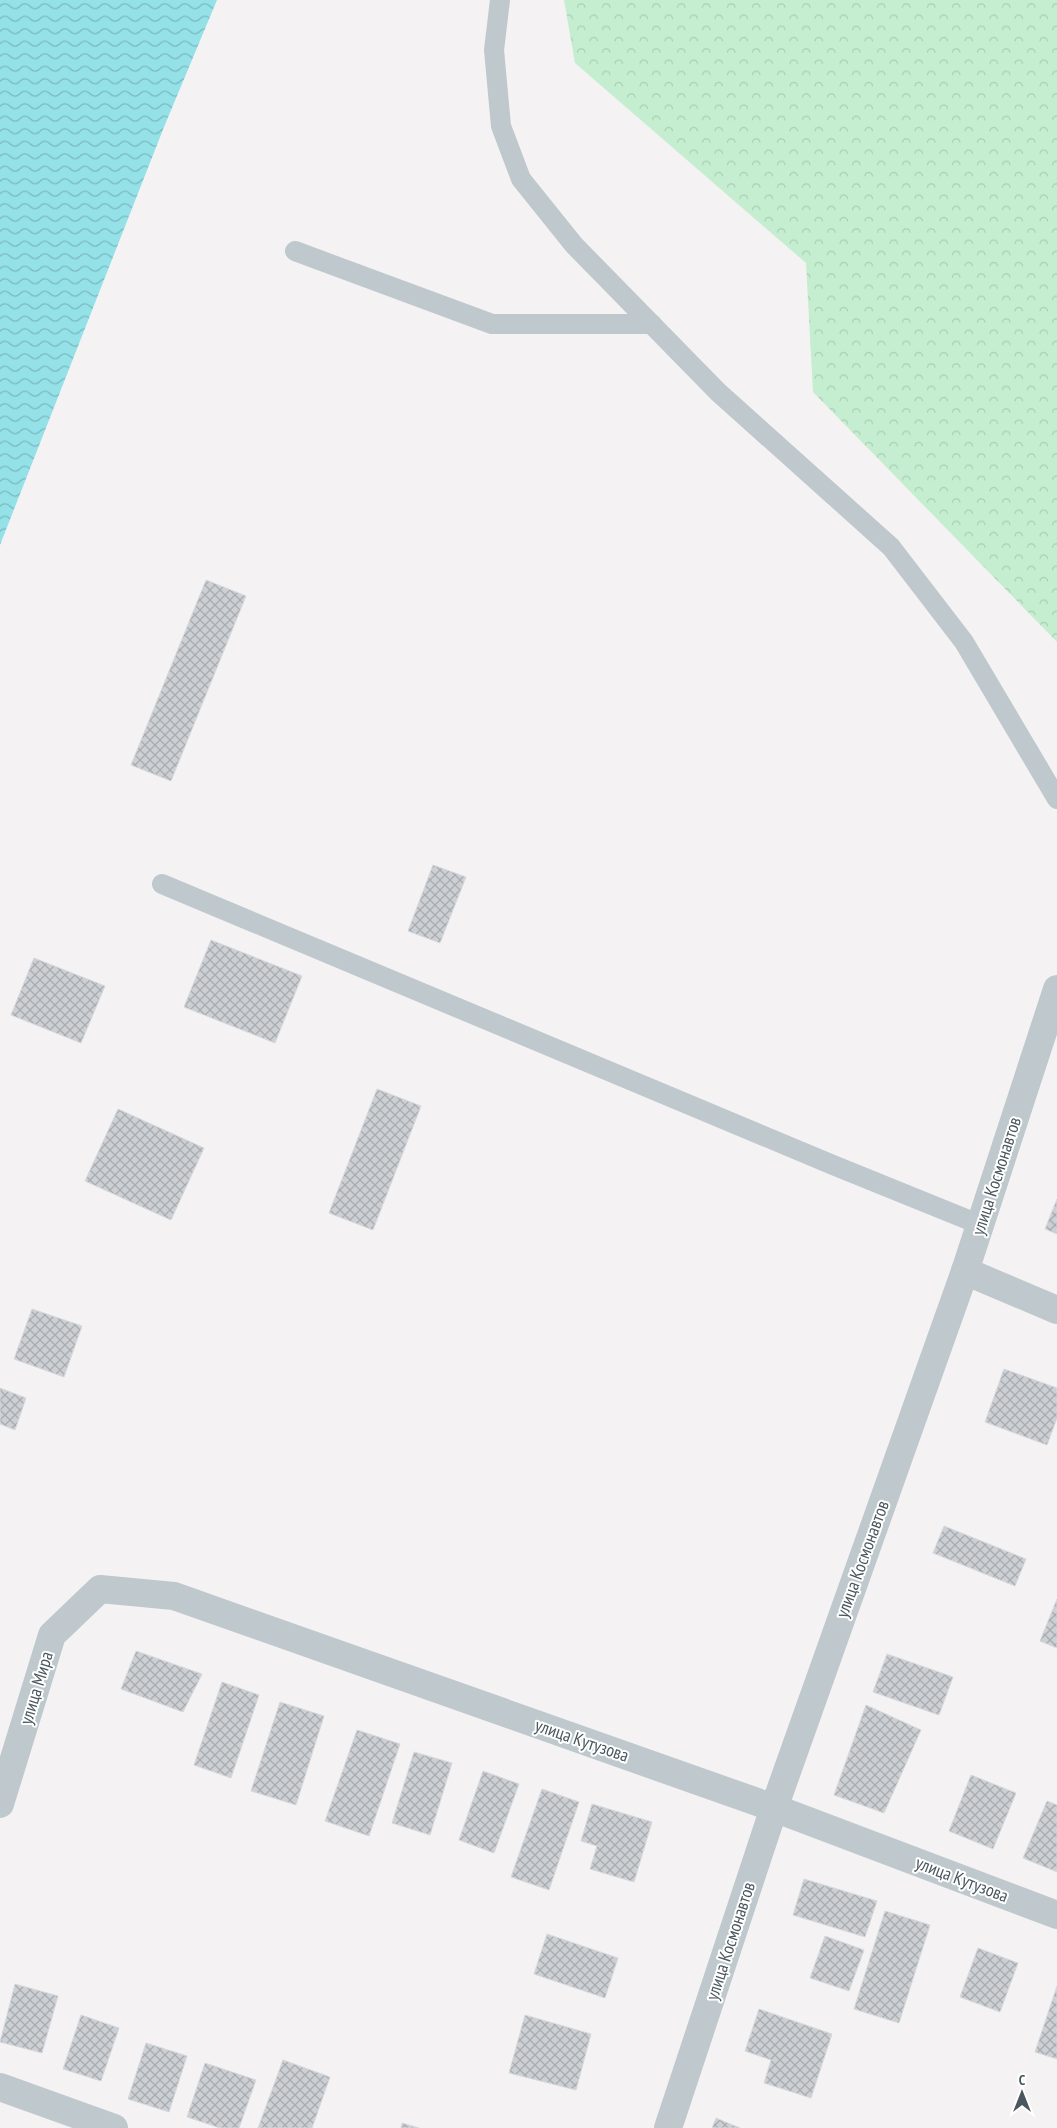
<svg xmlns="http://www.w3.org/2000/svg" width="1057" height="2128" font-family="'PT Sans Narrow',sans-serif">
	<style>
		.forest { fill: url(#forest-crowns) }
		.water { fill: url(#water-waves) }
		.building { fill: url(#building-cross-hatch); stroke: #d6d9dd }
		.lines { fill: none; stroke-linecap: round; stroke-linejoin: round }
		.lane { stroke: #bec8cd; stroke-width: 20 }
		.street { stroke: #bec8cd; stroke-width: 28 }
		.labels { text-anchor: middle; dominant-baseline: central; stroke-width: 4; stroke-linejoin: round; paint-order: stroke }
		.street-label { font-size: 18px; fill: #4a575e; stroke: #fff }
	</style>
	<defs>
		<pattern id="forest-crowns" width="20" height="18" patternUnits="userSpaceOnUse" patternTransform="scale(1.25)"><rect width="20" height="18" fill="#c4eecf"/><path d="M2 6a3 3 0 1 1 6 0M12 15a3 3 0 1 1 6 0" fill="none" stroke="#aaceb4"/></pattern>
		<pattern id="water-waves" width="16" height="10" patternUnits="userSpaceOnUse" patternTransform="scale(1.25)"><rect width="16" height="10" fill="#94e1e8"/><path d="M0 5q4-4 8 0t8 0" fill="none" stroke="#7bb9bf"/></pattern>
		<pattern id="building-cross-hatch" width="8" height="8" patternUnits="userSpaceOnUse" patternTransform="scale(1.25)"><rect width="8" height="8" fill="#ccd0d4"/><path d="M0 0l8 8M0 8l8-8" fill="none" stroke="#a8acaf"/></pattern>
	</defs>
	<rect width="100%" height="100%" fill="#f4f2f2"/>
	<path class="forest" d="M 564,0 L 1057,0 L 1057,642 L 813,392 L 806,263 L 575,63 Z"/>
	<path class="water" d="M 0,0 L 217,0 L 164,127 L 0,545 Z"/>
	<g class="building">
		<path d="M 206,580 L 246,596 L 171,781 L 131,765 Z"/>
		<path d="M 433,865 L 466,877 L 440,943 L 408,931 Z"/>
		<path d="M 211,940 L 302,976 L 275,1043 L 184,1007 Z"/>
		<path d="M 34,958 L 105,986 L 81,1043 L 11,1015 Z"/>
		<path d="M 377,1089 L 421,1106 L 373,1230 L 329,1213 Z"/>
		<path d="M 118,1109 L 204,1148 L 171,1220 L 85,1181 Z"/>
		<path d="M 1057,1199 L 1057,1234 L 1045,1229 Z"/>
		<path d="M 32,1309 L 82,1326 L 64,1377 L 14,1359 Z"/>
		<path d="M 1004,1369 L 1057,1388 L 1057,1418 L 1047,1445 L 985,1422 Z"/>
		<path d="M 0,1388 L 26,1398 L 15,1430 L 0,1424 Z"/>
		<path d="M 944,1526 L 1026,1559 L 1015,1586 L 933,1553 Z"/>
		<path d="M 1057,1599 L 1057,1648 L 1040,1641 Z"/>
		<path d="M 136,1651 L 202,1674 L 183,1712 L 121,1689 Z"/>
		<path d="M 887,1654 L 953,1677 L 939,1715 L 873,1692 Z"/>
		<path d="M 222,1682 L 259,1695 L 231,1778 L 194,1765 Z"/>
		<path d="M 280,1702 L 324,1716 L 296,1805 L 251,1791 Z"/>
		<path d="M 866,1705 L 921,1730 L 884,1813 L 834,1795 Z"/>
		<path d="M 357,1730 L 400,1744 L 369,1836 L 325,1821 Z"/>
		<path d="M 414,1752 L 452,1763 L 430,1835 L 392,1823 Z"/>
		<path d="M 483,1771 L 519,1784 L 494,1853 L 459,1840 Z"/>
		<path d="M 971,1775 L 1016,1793 L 993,1849 L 949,1831 Z"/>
		<path d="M 542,1789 L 579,1802 L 549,1890 L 511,1877 Z"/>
		<path d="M 1047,1801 L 1057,1805 L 1057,1872 L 1023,1858 Z"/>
		<path d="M 592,1804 L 652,1822 L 634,1882 L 590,1869 L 597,1846 L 581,1841 Z"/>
		<path d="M 804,1879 L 877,1901 L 865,1937 L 793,1915 Z"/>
		<path d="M 885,1911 L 930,1925 L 899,2023 L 854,2009 Z"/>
		<path d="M 547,1934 L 618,1958 L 605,1998 L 534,1974 Z"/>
		<path d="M 825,1936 L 864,1950 L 849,1991 L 810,1978 Z"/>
		<path d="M 978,1948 L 1018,1963 L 1000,2012 L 960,1997 Z"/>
		<path d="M 15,1984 L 58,1996 L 42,2053 L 0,2042 Z"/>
		<path d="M 1057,1986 L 1057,2059 L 1035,2052 Z"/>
		<path d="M 759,2009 L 832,2034 L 811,2098 L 764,2083 L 771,2060 L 745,2051 Z"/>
		<path d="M 81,2015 L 119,2028 L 101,2081 L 63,2069 Z"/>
		<path d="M 525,2015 L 591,2034 L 576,2090 L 509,2073 Z"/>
		<path d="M 146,2043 L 187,2056 L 169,2112 L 128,2099 Z"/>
		<path d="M 283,2060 L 330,2077 L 312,2128 L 258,2128 Z"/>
		<path d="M 205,2063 L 256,2080 L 239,2128 L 220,2128 L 187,2117 Z"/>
		<path d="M 716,2118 L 740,2128 L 712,2128 Z"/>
		<path d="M 402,2123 L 419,2128 L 401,2128 Z"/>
	</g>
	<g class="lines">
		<g class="lane">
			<path d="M 500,0 L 494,50 L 501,126 L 521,179 L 574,245 L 718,392 L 891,547 L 964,642 L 1057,799"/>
			<path d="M 295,251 L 492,324 L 652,324"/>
			<path d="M 162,884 L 833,1165 L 981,1225"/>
		</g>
		<g class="street">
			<path d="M 965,1271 L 1057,1310"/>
			<path d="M 0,1804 L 52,1635 L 100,1589 L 174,1596 L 774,1808 L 1057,1915"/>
			<path d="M 0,2087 L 114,2128"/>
			<path d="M 668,2128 L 774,1808 L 965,1271 L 1057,989"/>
		</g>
	</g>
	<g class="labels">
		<g class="street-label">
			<text transform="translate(996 1176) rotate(-72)">улица Космонавтов</text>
			<text transform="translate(862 1559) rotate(-70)">улица Космонавтов</text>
			<text transform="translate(36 1688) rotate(-73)">улица Мира</text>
			<text transform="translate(582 1740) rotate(19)">улица Кутузова</text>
			<text transform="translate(962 1879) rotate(21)">улица Кутузова</text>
			<text transform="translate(730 1941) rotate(-72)">улица Космонавтов</text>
		</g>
	</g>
	<g transform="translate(1022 2093)" stroke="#ffffff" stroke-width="4" paint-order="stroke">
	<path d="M0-4L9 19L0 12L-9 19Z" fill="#4a575e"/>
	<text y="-8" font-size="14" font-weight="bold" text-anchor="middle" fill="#4a575e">С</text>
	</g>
</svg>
